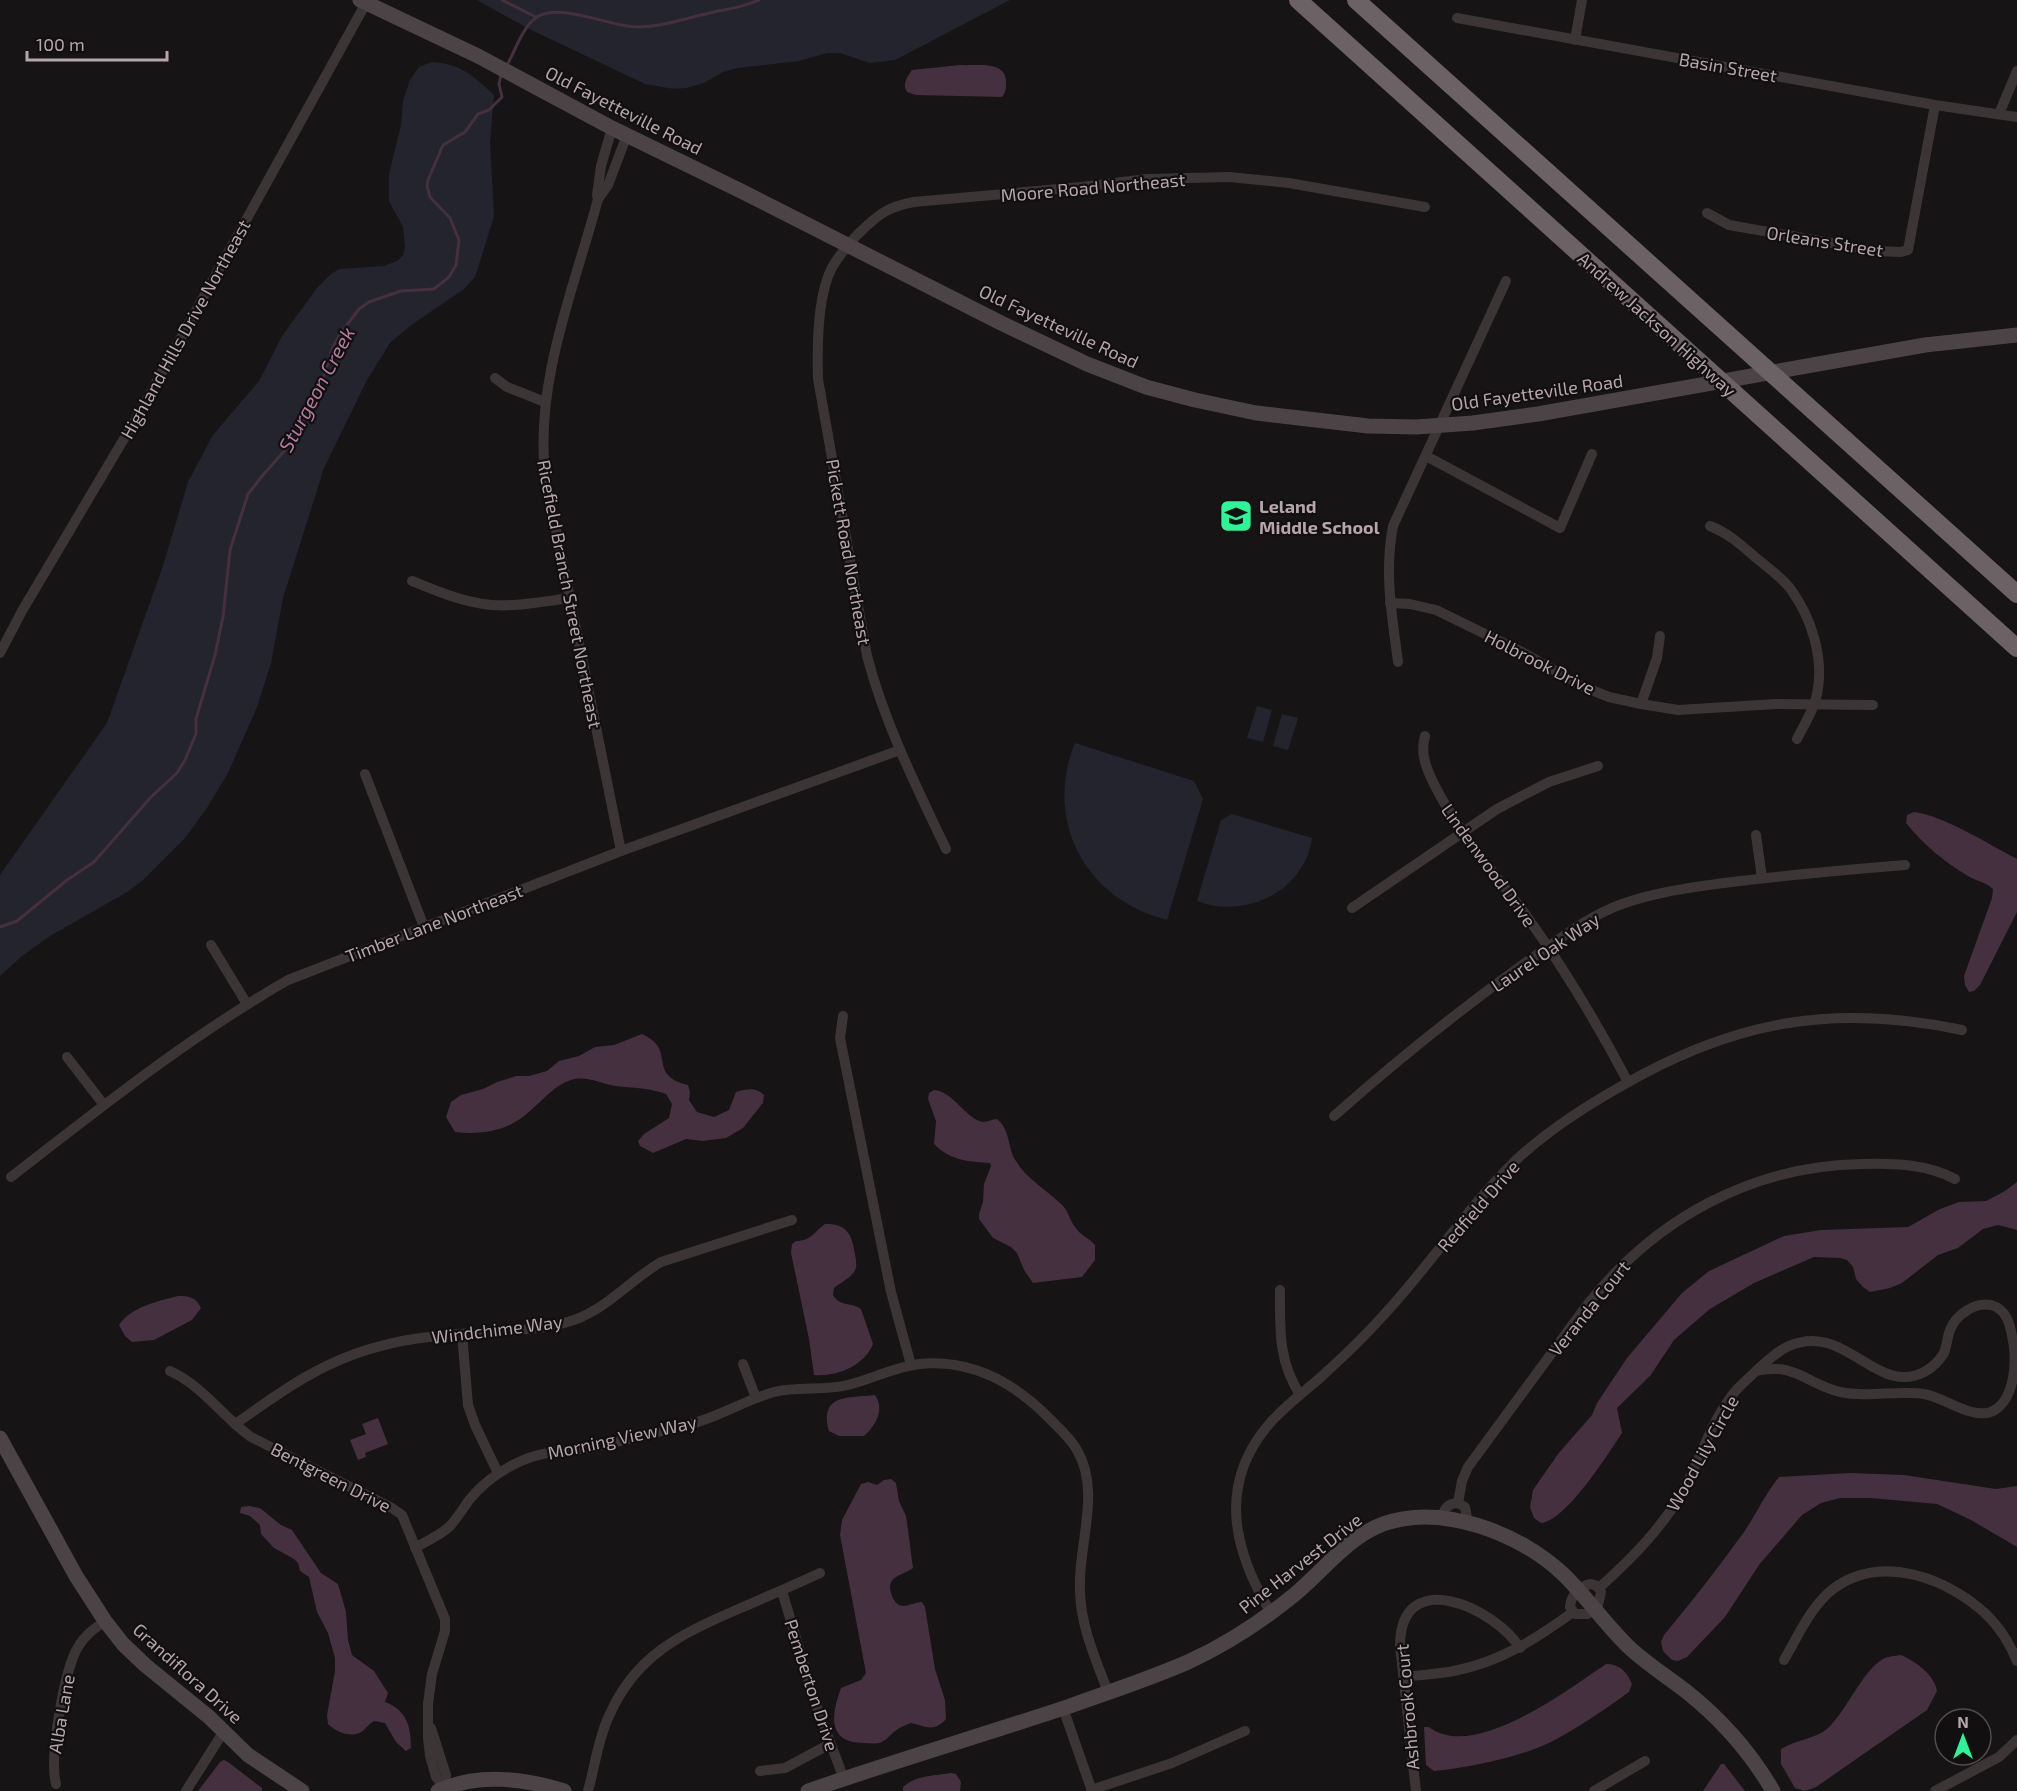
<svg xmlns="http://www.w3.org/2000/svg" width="2017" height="1791" font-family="'Exo 2',sans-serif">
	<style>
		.green { fill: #24242e }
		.water { fill: #44303e }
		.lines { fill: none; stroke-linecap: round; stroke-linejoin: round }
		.stream { stroke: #44303e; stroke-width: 3 }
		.street { stroke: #3b3536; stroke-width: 10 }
		.secondary { stroke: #4b4346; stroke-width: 15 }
		.highway { stroke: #6c6165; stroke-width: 18 }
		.labels { text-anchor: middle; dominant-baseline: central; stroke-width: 4.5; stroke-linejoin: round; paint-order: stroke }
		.street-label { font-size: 18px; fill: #b6a5ad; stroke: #110f0f }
		.poi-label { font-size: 18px; font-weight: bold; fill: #b6a5ad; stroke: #110f0f; text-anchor: start }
		.water-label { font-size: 20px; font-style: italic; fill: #b27ba0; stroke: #110f0f }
	</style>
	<rect width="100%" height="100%" fill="#161414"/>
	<g class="green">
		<path d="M 477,0 L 1010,0 L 895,60 L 870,63 L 840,53 L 827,53 L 799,61 L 738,68 L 725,71 L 704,83 L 686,88 L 674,89 L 645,84 L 527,28 Z"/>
		<path d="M 431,62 C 460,63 474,76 494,95 L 490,143 L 494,217 L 475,277 L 464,289 L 410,326 L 390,343 L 367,380 L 324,468 L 283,598 L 271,663 L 257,707 L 228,773 L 207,808 L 185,838 L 142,881 L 127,892 L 50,936 L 22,956 L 0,976 L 0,875 L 107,723 L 163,566 L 188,482 L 213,435 L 259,381 L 282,336 L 317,288 L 331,274 L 339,269 L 384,266 L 397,261 L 403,255 L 405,247 L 403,227 L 389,201 L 389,174 L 401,125 L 403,101 L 410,80 L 419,67 Z"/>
		<path d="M 1257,706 L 1272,710 L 1263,742 L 1247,738 Z"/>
		<path d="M 1282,714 L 1298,718 L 1288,750 L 1273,746 Z"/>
		<path d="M 1075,743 L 1194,781 L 1203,799 L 1167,920 C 1086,900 1043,821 1075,743 Z"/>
		<path d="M 1232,814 L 1312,838 C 1305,891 1245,920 1197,901 L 1221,820 Z"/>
	</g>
	<g class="water">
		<path d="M 960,65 C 977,66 1006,60 1006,82 C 1006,89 1006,92 1002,97 L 916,95 L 907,92 C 902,84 907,77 912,70 Z"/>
		<path d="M 1914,812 C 1945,816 1988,844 2017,859 L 2017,912 L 1980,985 L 1974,991 L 1969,992 L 1965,985 L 1964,976 L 1992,898 L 1993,889 C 1986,882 1976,881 1968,876 C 1944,862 1923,844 1906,823 L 1907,815 Z"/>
		<path d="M 642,1034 C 673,1048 653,1067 674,1080 C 678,1082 683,1084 688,1085 L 690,1092 L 689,1100 L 697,1112 L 714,1117 L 729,1110 L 736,1092 C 748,1089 755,1087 764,1095 L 763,1103 L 743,1128 L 726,1138 L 703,1141 L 686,1139 L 653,1153 L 640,1146 L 638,1141 L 644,1134 L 669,1118 L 672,1104 L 666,1094 C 649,1088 633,1088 616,1086 C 601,1084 587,1075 571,1080 C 555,1085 544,1099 531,1110 C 509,1131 485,1135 455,1132 L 446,1117 L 451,1102 L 461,1095 L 483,1089 L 497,1082 L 516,1076 L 529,1076 L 547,1071 L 559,1061 L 579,1056 L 595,1047 L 614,1045 Z"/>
		<path d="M 934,1090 C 953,1091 967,1120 983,1122 C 988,1122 992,1119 997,1119 C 1011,1130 1007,1148 1016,1161 C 1026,1178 1046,1190 1060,1203 C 1068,1209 1069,1219 1075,1227 C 1080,1235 1089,1238 1095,1245 L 1095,1260 L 1082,1277 L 1033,1283 L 1024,1270 L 1017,1253 L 1011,1247 L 993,1238 L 979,1219 L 979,1214 L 983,1202 L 984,1184 L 991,1166 L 990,1163 C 969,1162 949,1160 934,1144 L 936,1121 L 928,1099 L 929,1093 Z"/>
		<path d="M 2017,1182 L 2017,1230 L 1998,1225 L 1983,1229 L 1958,1248 L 1938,1255 L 1902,1283 L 1890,1288 L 1870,1292 L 1863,1287 L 1856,1279 L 1853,1267 L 1847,1260 L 1840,1258 L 1814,1257 L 1754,1283 L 1710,1309 L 1674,1340 L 1650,1376 L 1617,1408 L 1622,1433 C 1608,1454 1566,1521 1541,1523 L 1534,1518 L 1530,1507 L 1533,1490 L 1558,1454 L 1592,1415 L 1597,1403 L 1627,1358 L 1682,1293 L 1709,1271 L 1784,1236 L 1821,1230 L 1908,1227 L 1940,1209 L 1959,1202 L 1986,1201 L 2005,1191 Z"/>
		<path d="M 825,1224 C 844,1223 851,1232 854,1249 C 855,1255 857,1262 856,1268 C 853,1277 841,1282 834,1288 L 833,1295 C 840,1307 852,1302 861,1309 L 873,1344 C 864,1366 837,1377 814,1375 L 809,1339 L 791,1253 L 792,1244 L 796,1241 C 811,1241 814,1232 825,1224 Z"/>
		<path d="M 178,1296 C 189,1296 196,1297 201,1308 L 192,1320 L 154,1340 L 132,1342 L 125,1336 L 119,1325 C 131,1307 158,1301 178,1296 Z"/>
		<path d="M 875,1395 C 885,1410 876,1425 864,1436 L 839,1436 L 829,1431 C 819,1394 848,1398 875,1395 Z"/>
		<path d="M 378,1418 L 388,1444 L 365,1453 L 366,1457 L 358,1460 L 350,1440 L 366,1434 L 362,1424 Z"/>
		<path d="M 1850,1473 L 1904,1475 L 1996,1489 L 2017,1486 L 2017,1547 L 1971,1520 L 1937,1504 L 1871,1498 L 1840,1498 L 1821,1503 L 1802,1515 L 1759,1565 L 1725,1617 L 1687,1657 L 1678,1661 L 1672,1660 L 1663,1651 L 1661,1642 L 1664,1635 C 1692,1601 1719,1567 1744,1532 C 1757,1513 1765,1494 1779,1477 Z"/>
		<path d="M 891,1479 L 896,1483 L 899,1501 L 906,1516 L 908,1530 L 913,1568 C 902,1576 886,1576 891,1593 C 892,1597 895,1603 899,1605 C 906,1608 915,1602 922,1602 L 925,1607 L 935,1669 L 945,1700 L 946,1719 C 934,1733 925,1726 911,1723 C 907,1725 902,1726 898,1729 C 891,1733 887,1741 879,1743 C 875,1744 869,1743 864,1743 C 827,1743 831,1715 841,1688 L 861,1680 L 866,1673 L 840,1535 L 842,1520 L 861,1484 L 868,1482 L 877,1485 L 884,1480 Z"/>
		<path d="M 249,1506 L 260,1508 L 281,1525 L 292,1530 L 321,1573 L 338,1584 L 346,1612 L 348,1640 L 352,1655 L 374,1671 L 388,1693 L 385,1702 C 407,1710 411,1727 411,1748 L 406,1751 L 396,1742 L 385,1723 L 374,1721 C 369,1724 367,1727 363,1731 C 352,1739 336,1732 328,1724 L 327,1715 L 335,1671 L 335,1658 L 328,1633 L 317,1612 L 309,1577 L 300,1571 L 298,1563 L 294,1559 L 274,1548 L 261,1534 L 260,1525 L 250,1516 L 240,1513 L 241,1507 Z"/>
		<path d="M 1901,1655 C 1916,1662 1934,1674 1937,1691 L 1927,1710 L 1816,1787 L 1805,1791 L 1795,1788 L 1781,1764 L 1781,1749 C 1795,1740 1816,1739 1828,1728 C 1847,1710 1863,1670 1883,1659 C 1888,1656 1895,1656 1901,1655 Z"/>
		<path d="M 1606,1664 C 1620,1664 1627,1672 1632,1684 L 1629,1692 C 1604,1710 1578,1728 1551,1742 C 1521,1757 1467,1768 1434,1771 L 1426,1765 L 1424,1727 L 1429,1727 C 1473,1762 1569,1689 1606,1664 Z"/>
		<path d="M 224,1760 L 228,1762 L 262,1788 L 262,1791 L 198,1791 L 220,1762 Z"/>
		<path d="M 1721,1764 L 1724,1764 L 1745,1791 L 1703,1791 Z"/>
		<path d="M 951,1773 L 956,1774 L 961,1782 L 960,1791 L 903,1791 L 903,1787 C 915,1775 935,1776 951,1773 Z"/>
	</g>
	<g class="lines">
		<g class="stream">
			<path d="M 502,0 L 536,17"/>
			<path d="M 508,63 C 516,49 523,26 537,17 C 561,2 610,27 637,27 C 662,27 686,18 710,13 C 727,9 742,8 759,0"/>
			<path d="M 0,927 L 17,921 L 67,880 L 94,862 L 151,797 L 177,773 L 185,760 L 196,734 L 196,719 L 215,655 L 223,617 L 230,550 L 248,494 L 263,475 L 287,448 L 309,411 L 323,379 L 333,347 L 341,333 L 359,309 L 369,302 L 401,291 L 434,289 L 449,277 L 456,265 L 459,240 L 450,218 L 430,197 L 427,186 L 428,180 L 443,145 L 465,132 L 478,114 L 489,110 L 502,97 L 499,84 L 501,75"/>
		</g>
		<g class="street">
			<path d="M 1457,18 L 1935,105 L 2017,117"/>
			<path d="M 1575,40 L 1582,0"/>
			<path d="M 1999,114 L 2017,71"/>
			<path d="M 598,199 L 597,195 L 601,166 L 612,128"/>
			<path d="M 1707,213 L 1729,225 L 1877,251 L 1901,252 L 1908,250 L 1935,105"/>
			<path d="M 495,378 L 507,387 L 545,402"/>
			<path d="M 1426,456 L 1560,528 L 1592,454"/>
			<path d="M 1710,526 C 1728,533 1740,544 1755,557 C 1767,567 1783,578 1792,591 C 1811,618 1823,655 1818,688 C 1816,706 1805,723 1797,739"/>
			<path d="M 412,581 C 437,591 464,603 492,605 C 518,607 545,601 571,598"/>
			<path d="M 1390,603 L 1410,604 L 1436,610 L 1522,652 L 1584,687 L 1609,697 L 1641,704 L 1678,710 L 1776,704 L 1873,705"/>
			<path d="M 0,653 L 22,611 L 141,410 L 366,3"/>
			<path d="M 1398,662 C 1392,615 1384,573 1393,526 L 1506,281"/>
			<path d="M 1641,704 L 1657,658 L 1660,636"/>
			<path d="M 1425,736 C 1420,753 1426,768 1434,784 C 1457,831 1497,876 1528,918 C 1565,970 1598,1025 1628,1082"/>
			<path d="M 365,774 L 424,927"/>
			<path d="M 1756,835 L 1762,878"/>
			<path d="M 946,849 C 916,786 885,724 867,656 L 818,379 C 817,347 817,287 836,261 C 843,251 850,242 859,233 C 879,214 887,207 914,202 L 1081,187 L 1147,179 L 1229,177 L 1289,183 L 1425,207"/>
			<path d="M 621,851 L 545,475 C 535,380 574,289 598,199 L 608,185 L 627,135"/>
			<path d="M 1352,908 L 1497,809 L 1549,782 L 1598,766"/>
			<path d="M 211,945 L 247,1004"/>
			<path d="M 843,1016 L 840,1038 L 891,1292 L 911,1365"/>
			<path d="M 67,1057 L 104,1105"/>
			<path d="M 1334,1116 C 1395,1062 1458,1011 1525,963 C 1556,942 1586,917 1622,904 C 1655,892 1689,888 1724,883 C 1784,875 1844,870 1905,865"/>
			<path d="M 11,1177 C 100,1108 190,1036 288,980 L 621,851 L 900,750"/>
			<path d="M 1280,1290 C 1280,1330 1278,1360 1300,1395"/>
			<path d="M 462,1334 L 468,1405 L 475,1425 L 498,1473"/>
			<path d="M 743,1364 L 756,1398"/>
			<path d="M 170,1371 C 203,1386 222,1416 251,1437 L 392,1508 L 402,1515 L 445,1619 L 445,1631 L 432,1674 L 428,1704 L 428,1738 L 430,1756 L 436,1777 L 445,1788"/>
			<path d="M 235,1424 C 260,1407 285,1388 311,1374 C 350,1352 394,1340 438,1336 C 479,1331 536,1333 574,1320 C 608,1308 630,1280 661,1262 L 792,1220"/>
			<path d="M 1458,1503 L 1462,1481 L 1468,1467 L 1587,1305 C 1655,1219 1751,1166 1861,1164 C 1893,1163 1927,1164 1955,1179"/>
			<path d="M 1441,1519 C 1444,1510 1447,1503 1458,1503 L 1465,1507 L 1468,1523"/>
			<path d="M 415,1548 C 426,1541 439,1536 449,1527 C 457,1519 463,1508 470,1499 C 483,1483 501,1470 521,1461 C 545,1450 569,1452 594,1447 C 626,1440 658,1432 691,1424 C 721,1416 745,1400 774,1392 C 798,1386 824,1391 848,1385 C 872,1379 894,1367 920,1364 C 973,1359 1015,1383 1051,1420 C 1060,1429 1071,1439 1077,1450 C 1102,1493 1077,1547 1080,1592 C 1081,1627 1096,1660 1108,1692"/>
			<path d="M 1591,1584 L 1597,1586 L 1601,1592 L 1598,1605 L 1588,1614 L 1575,1614 L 1570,1607 C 1571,1595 1579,1586 1591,1584 Z"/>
			<path d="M 1599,1588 C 1630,1560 1657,1533 1679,1498 C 1699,1465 1709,1424 1733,1394 C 1740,1385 1748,1379 1756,1371 C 1767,1361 1776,1352 1789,1346 C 1846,1321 1875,1397 1924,1372 C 1932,1368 1939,1361 1944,1353 C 1947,1346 1947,1338 1950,1330 C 1956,1315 1974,1302 1991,1305 C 2010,1310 2011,1331 2014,1347 C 2017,1374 2010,1422 1972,1412 C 1955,1408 1941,1397 1924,1394 C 1896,1390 1868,1398 1840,1392 C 1807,1384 1795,1362 1756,1371"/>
			<path d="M 782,1591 L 815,1702 L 844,1779"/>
			<path d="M 1271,1613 C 1233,1550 1217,1484 1270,1423 C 1285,1406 1304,1392 1321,1377 C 1342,1358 1362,1339 1381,1318 C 1428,1268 1466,1209 1515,1161 C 1546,1132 1581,1109 1618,1088 C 1732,1021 1832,1003 1962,1030"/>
			<path d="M 1784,1660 C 1798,1636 1811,1606 1833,1589 C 1881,1553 1948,1578 1987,1615 C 2000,1628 2010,1644 2017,1661"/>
			<path d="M 1404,1677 C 1420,1675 1438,1674 1454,1671 C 1500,1662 1536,1639 1573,1612"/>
			<path d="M 1063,1708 L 1092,1791"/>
			<path d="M 431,1728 L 446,1775 L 445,1788"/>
			<path d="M 760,1771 L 785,1768 L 830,1744"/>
			<path d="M 56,1784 C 49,1758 64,1670 78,1647 C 85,1635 95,1628 105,1621"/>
			<path d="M 1091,1790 L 1172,1763 L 1245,1731"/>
			<path d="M 186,1791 L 224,1731"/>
			<path d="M 588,1791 C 595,1766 598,1739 609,1716 C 635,1656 679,1635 736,1610 C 764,1598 792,1586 820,1573"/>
			<path d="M 1416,1791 L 1400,1646 C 1400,1565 1494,1607 1520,1648"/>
			<path d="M 1594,1791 L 1645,1761"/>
			<path d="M 1935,1791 L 1999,1757 L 2017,1740"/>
		</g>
		<g class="secondary">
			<path d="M 360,0 L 478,56 L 612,128 L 741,191 L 1001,323 L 1087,364 L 1146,387 L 1195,400 L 1256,413 L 1368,426 L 1416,427 L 1473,423 L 1538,414 L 1925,345 L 2017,335"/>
			<path d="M 0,1438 L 76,1576 L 105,1621 L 123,1644 L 145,1665 L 209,1717 L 248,1755 L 302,1791"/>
			<path d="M 438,1791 C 477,1773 524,1778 564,1791"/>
			<path d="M 808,1791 C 895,1761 983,1735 1070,1706 C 1109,1692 1149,1679 1188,1662 C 1225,1645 1262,1621 1294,1595 C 1323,1571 1348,1537 1383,1524 C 1441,1503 1520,1533 1563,1574 C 1588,1598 1607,1627 1632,1650 C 1650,1666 1669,1678 1687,1692 C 1722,1720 1751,1753 1773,1791"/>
		</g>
		<g class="highway">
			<path d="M 1298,0 L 2017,648"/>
			<path d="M 1356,0 L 2017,594"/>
		</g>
	</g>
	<defs>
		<g id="school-square" transform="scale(1.725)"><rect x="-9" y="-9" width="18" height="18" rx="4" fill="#2cf597" stroke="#110f0f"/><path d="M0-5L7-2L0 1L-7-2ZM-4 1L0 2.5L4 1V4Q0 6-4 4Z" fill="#111"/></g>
	</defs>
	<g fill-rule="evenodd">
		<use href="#school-square" x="1236" y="516"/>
	</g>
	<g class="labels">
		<g class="street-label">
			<text transform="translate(1728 67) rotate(10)">Basin Street</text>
			<text transform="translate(624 110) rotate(27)">Old Fayetteville Road</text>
			<text transform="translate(1093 187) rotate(-5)">Moore Road Northeast</text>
			<text transform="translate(1825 241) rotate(9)">Orleans Street</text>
			<text transform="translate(1657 324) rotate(42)">Andrew Jackson Highway</text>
			<text transform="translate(1059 326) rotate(25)">Old Fayetteville Road</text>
			<text transform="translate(185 329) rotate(-61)">Highland Hills Drive Northeast</text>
			<text transform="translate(1537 392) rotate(-8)">Old Fayetteville Road</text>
			<text transform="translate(849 552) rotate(80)">Pickett Road Northeast</text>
			<text transform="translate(570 594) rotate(79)">Ricefield Branch Street Northeast</text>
			<text transform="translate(1540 662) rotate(27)">Holbrook Drive</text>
			<text transform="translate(1489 865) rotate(54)">Lindenwood Drive</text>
			<text transform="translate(434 923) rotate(-21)">Timber Lane Northeast</text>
			<text transform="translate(1545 952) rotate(-34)">Laurel Oak Way</text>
			<text transform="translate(1478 1206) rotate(-49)">Redfield Drive</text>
			<text transform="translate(1589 1308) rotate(-51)">Veranda Court</text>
			<text transform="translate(497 1329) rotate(-7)">Windchime Way</text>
			<text transform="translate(622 1437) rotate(-12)">Morning View Way</text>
			<text transform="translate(1702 1453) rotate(-61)">Wood Lily Circle</text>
			<text transform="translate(331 1477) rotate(27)">Bentgreen Drive</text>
			<text transform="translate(1300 1563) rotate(-38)">Pine Harvest Drive</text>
			<text transform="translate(188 1673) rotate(42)">Grandiflora Drive</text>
			<text transform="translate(812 1685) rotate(72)">Pemberton Drive</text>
			<text transform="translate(1407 1707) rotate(-95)">Ashbrook Court</text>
			<text transform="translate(61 1714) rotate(-80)">Alba Lane</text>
		</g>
		<g class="poi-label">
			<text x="1259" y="506">Leland<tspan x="1259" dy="21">Middle School</tspan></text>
		</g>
		<g class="water-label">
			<text transform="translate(316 389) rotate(-62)">Sturgeon Creek</text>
		</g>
	</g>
	<g transform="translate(1963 1737)"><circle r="28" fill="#110f0f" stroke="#534b4e" stroke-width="1.5"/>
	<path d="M0-4.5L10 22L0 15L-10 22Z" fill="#2cf597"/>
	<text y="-9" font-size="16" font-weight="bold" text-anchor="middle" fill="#b6a5ad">N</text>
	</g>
	<path d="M27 51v9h140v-9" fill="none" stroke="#b6a5ad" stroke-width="3"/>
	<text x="36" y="51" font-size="18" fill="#b6a5ad" stroke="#110f0f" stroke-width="4.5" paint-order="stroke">100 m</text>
</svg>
